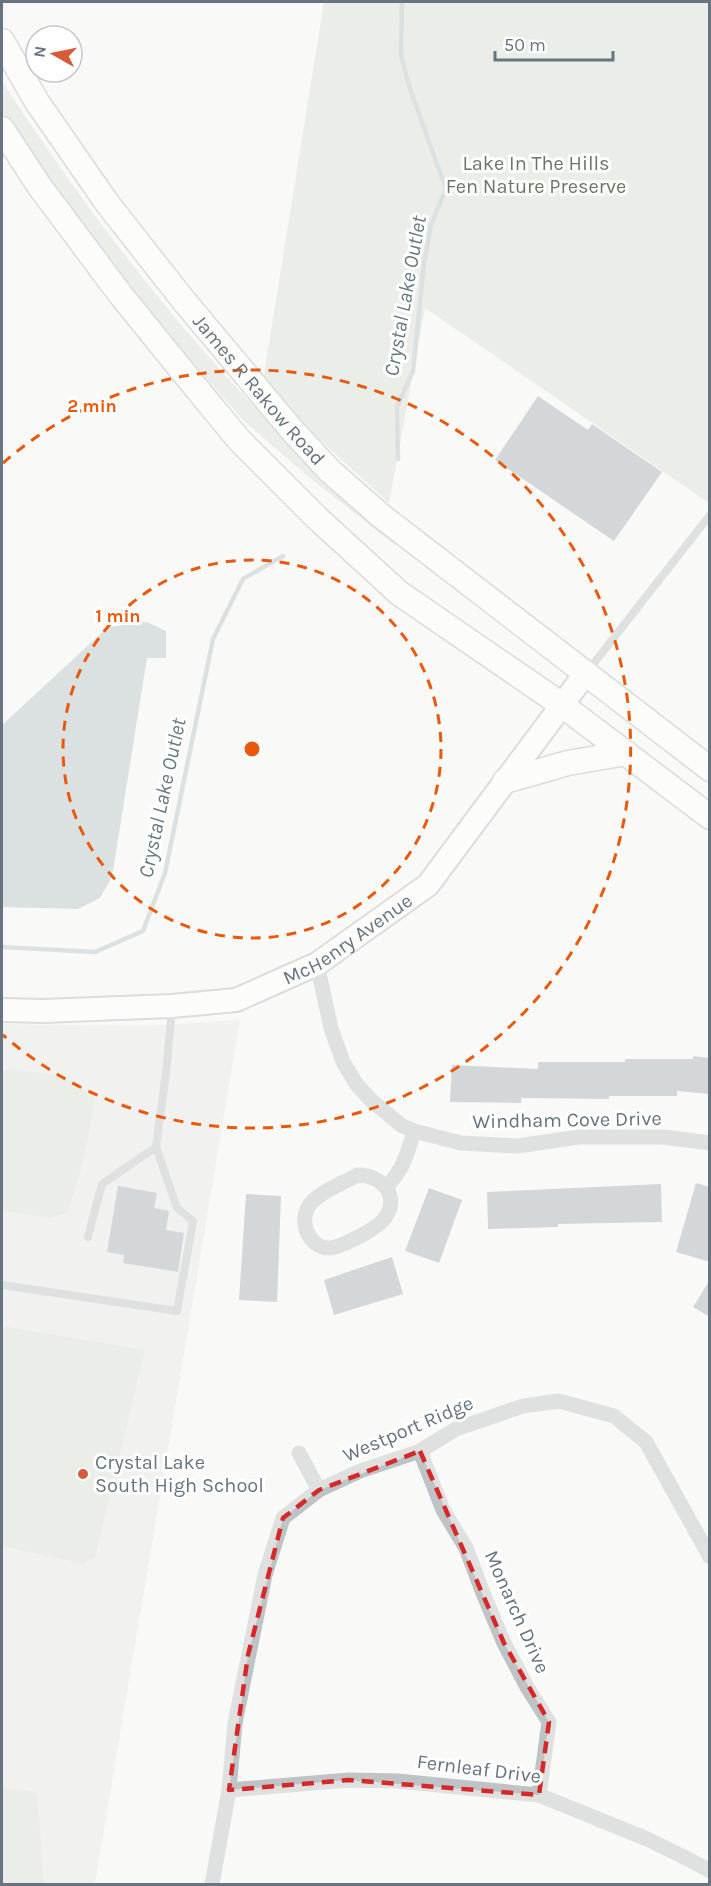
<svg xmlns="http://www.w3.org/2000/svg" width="711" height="1886" font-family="Karla,sans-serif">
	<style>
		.built { fill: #e7e8e7 }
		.green { fill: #d9ddd6 }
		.water { fill: #b7c3c6 }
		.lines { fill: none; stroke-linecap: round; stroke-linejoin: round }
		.stream { stroke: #b7c3c6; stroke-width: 4.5 }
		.building { fill: #a5aeb3 }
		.secondary-casing { stroke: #b3b9bd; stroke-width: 26 }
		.primary-casing { stroke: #b2b7bb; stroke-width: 27 }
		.lane { stroke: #bec3c6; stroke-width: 8 }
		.street { stroke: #bec3c6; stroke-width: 15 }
		.secondary { stroke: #fff; stroke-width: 22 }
		.primary { stroke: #fff; stroke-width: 24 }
		.marked { fill: none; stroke: #d62828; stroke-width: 4.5; stroke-dasharray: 12 8; stroke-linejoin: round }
		.ring { fill: none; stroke: #e8590c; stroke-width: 3; stroke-dasharray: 10 8 }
		.poi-dot { fill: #d65b39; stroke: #fff; stroke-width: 2 }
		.labels { text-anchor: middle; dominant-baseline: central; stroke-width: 6; stroke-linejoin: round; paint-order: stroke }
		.park-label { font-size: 20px; fill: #687865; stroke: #fff }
		.street-label { font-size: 20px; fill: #66757f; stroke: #fff }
		.poi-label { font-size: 20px; fill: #66757f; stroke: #fff; text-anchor: start }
		.water-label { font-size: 21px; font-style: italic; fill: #667a80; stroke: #fff }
		.centre { fill: #e8590c; stroke: #fff; stroke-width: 3 }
		.ring-label { font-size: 18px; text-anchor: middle; font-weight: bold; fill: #e8590c; stroke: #fff; stroke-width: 6; stroke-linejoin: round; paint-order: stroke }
	</style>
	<rect width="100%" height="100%" fill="#f9f9f7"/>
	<path class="built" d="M 240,1020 L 95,1884 L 2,1884 L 2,1024 L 143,1026 Z"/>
	<g class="green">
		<path d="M 324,2 L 709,2 L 709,503 L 425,308 L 389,503 L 262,387 Z"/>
		<path d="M 2,81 C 75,194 156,302 249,401 C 296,451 347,496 397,542 L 395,545 L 310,478 L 244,421 L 141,304 L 35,164 L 2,112 Z"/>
		<path d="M 14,1069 L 65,1077 L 95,1098 C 89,1138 81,1175 67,1213 L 50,1218 L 2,1210 L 2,1072 Z"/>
		<path d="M 2,1326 L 145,1350 L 95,1557 L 83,1564 L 2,1546 Z"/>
		<path d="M 2,1787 L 37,1793 L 44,1884 L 2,1884 Z"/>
	</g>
	<path class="water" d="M 147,622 L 166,631 L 166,658 L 147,658 L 112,877 L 100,898 L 78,909 L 2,907 L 2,725 L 108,627 Z"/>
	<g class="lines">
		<g class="stream">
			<path d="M 398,459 L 397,407 L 413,371 L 424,264 L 431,225 L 446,189 L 410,89 L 401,55 L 402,2"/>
			<path d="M 2,947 L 95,952 L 143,931 L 165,873 L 213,639 L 243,579 L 283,556"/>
		</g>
	</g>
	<g class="building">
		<path d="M 538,396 L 588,430 L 592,424 L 662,472 L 614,541 L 495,460 Z"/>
		<path d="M 693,1056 L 710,1058 L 710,1094 L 677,1091 L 677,1096 L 609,1096 L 609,1099 L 521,1098 L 521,1103 L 450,1102 L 452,1065 L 538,1069 L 538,1062 L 625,1062 L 625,1059 L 693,1059 Z"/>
		<path d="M 696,1183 L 710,1187 L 710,1262 L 676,1252 Z"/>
		<path d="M 661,1184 L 662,1222 L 558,1224 L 558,1227 L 488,1229 L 487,1192 Z"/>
		<path d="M 118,1186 L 157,1193 L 154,1208 L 169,1211 L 166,1230 L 184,1233 L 178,1272 L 123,1263 L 124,1255 L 107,1252 Z"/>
		<path d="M 429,1188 L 462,1200 L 439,1263 L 405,1251 Z"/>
		<path d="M 246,1194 L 281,1196 L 277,1302 L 239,1300 Z"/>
		<path d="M 392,1257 L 403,1294 L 334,1315 L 324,1280 Z"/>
		<path d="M 710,1280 L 710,1317 L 693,1307 Z"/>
	</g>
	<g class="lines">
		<g class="secondary-casing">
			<g id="secondary">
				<path id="s1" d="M 2,1010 L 43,1011 L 172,1006 L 236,1000 L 317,964 L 428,885 L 585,674"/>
			</g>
		</g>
		<g class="primary-casing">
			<g id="primary">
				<path id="s2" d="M 2,41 L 37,102 L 107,203 L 184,301 L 292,430 L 330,471 L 380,515 L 710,769"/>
				<path d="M 2,129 L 40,187 L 120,294 L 188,378 L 240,441 L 317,518 L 399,593 L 562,705 L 710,817"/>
				<path d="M 505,781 L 568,763 L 626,753"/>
			</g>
		</g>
		<g class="lane">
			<path d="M 587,672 L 710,515"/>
			<path d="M 88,1237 L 102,1184 L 156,1147 L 166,1073 L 172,1008"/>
			<path d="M 2,1285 L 177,1311 L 193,1221 L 177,1208 L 156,1147"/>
		</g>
		<g class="street">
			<path d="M 317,964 L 331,1028 L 343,1062 L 357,1085 L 372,1101 L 401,1125 L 414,1131 L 461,1143 L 517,1146 L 580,1137 L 663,1137 L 710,1143"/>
			<path d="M 358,1175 C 381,1175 401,1195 385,1218 C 378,1228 350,1242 338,1246 C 315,1256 297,1227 308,1207 C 315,1194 344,1182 358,1175 Z"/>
			<path d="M 386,1187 C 403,1171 408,1152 414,1131"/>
			<path d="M 420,1451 L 443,1510 L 466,1548 L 483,1593 L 504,1643 L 527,1687 L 549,1722 L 539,1795"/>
			<path d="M 299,1453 L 319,1490"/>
			<path d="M 229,1790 L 349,1780 L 398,1781 L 539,1795 L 647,1839 L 688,1859 L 710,1871"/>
			<path d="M 212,1884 L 229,1790 L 235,1723 L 265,1575 L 283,1518 L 319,1490 L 360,1471 L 420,1451 L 456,1429 L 523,1406 L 559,1401 L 614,1416 L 646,1442 L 710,1557"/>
		</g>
		<use href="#secondary" class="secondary"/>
		<use href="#primary" class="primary"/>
	</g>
	<path d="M0 0H711V1886H0ZM 420,1451 L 504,1643 L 549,1722 L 539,1795 L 349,1780 L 229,1790 L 248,1655 L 283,1518 L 319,1490 Z" fill="#f9f9f7" fill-opacity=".55" fill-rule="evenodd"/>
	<path class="marked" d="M 420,1451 L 504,1643 L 549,1722 L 539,1795 L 349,1780 L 229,1790 L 248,1655 L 283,1518 L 319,1490 Z"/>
	<g class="ring">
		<circle cx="252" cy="749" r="189"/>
		<path d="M3 463A379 379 0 1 1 3 1035"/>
	</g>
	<circle class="poi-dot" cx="83" cy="1474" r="6"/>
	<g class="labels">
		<g class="park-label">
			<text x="536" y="163">Lake In The Hills<tspan x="536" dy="23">Fen Nature Preserve</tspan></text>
		</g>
		<g class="street-label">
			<text stroke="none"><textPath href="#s2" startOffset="434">James R Rakow Road</textPath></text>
			<text stroke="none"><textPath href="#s1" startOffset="362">McHenry Avenue</textPath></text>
			<text transform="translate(567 1120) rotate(-1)">Windham Cove Drive</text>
			<text transform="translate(408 1429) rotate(-23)">Westport Ridge</text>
			<text transform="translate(517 1612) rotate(66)">Monarch Drive</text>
			<text transform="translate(479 1769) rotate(7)">Fernleaf Drive</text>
		</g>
		<g class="poi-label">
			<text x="95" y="1462">Crystal Lake<tspan x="95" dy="23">South High School</tspan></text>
		</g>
		<g class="water-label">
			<text transform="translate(405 296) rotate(-80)">Crystal Lake Outlet</text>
			<text transform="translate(162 798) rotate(-78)">Crystal Lake Outlet</text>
		</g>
	</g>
	<circle cx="252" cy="749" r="9" class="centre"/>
	<g class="ring-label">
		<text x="92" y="412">2 min</text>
		<text x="118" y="622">1 min</text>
	</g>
	<rect width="711" height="1886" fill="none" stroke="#66757f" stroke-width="6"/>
	<g transform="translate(54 54) rotate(279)"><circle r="28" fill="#ffffff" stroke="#c2c8cc" stroke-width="1.5"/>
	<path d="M0-4.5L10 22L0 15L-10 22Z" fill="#d65b39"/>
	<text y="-9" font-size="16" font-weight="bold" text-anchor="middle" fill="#66757f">N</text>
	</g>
	<path d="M495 51v9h118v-9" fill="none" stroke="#66757f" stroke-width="3"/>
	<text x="504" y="51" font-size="18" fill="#66757f" stroke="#ffffff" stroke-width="4.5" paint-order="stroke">50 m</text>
</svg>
